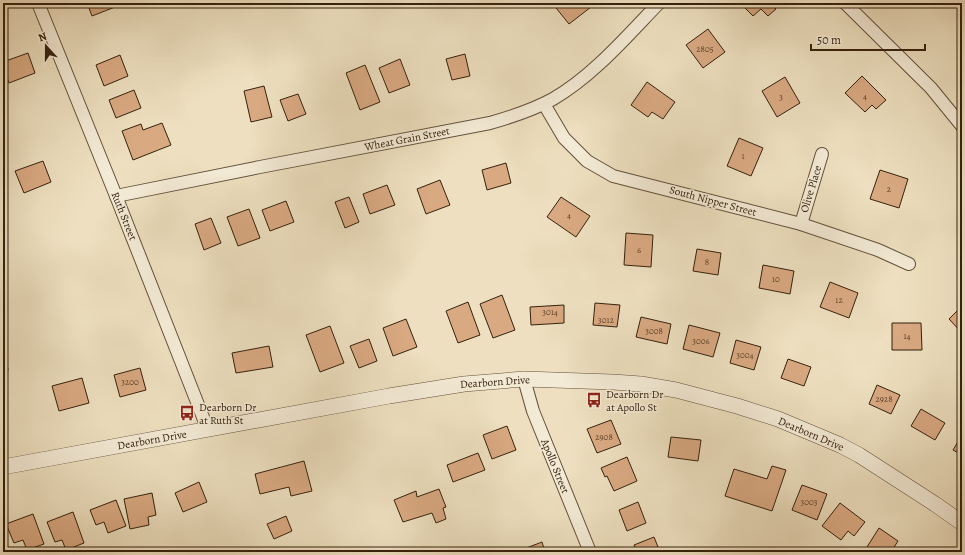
<svg xmlns="http://www.w3.org/2000/svg" width="965" height="555" font-family="Alegreya,serif">
	<style>
		.building { fill: #d9a982; stroke: #35210d }
		.lines { fill: none; stroke-linecap: round; stroke-linejoin: round }
		.minor-casing { stroke: #63503a; stroke-width: 14 }
		.tertiary-casing { stroke: #63503a; stroke-width: 16 }
		.minor { stroke: #f3ead5; stroke-width: 12 }
		.tertiary { stroke: #f3ead5; stroke-width: 15 }
		.labels { text-anchor: middle; dominant-baseline: central; stroke-width: 3; stroke-linejoin: round; paint-order: stroke }
		.number-label { font-size: 9px; fill: #5e432a }
		.street-label { font-size: 11px; fill: #35210d; stroke: #f3ead5 }
		.poi-label { font-size: 11px; fill: #35210d; stroke: #f3ead5; text-anchor: start }
	</style>
	<rect width="100%" height="100%" fill="#eddfbf"/>
	<filter id="stains"><feTurbulence type="fractalNoise" baseFrequency=".005" numOctaves="4"/><feColorMatrix values="0 0 0 0 .2 0 0 0 0 .09 0 0 0 0 .02 0 0 0 .5 -.17"/></filter>
	<radialGradient id="worn" r=".72"><stop offset=".6" stop-color="#630" stop-opacity="0"/><stop offset="1" stop-color="#630" stop-opacity=".3"/></radialGradient>
	<g class="building">
		<path d="M 87,3 L 113,3 L 115,7 L 92,16 Z"/>
		<path d="M 552,3 L 588,3 L 591,7 L 569,24 Z"/>
		<path d="M 740,3 L 770,3 L 776,9 L 768,16 L 761,9 L 753,16 Z"/>
		<path d="M 708,29 L 725,52 L 703,68 L 686,45 Z"/>
		<path d="M 28,53 L 35,73 L 9,83 L 3,66 L 3,62 Z"/>
		<path d="M 465,54 L 470,76 L 452,80 L 446,59 Z"/>
		<path d="M 120,55 L 128,76 L 104,86 L 96,65 Z"/>
		<path d="M 400,59 L 410,85 L 389,93 L 379,68 Z"/>
		<path d="M 365,65 L 380,102 L 360,110 L 346,73 Z"/>
		<path d="M 862,76 L 886,100 L 876,109 L 872,105 L 865,112 L 845,93 Z"/>
		<path d="M 785,77 L 800,103 L 777,117 L 762,91 Z"/>
		<path d="M 647,82 L 675,102 L 663,119 L 652,112 L 648,117 L 631,105 Z"/>
		<path d="M 264,86 L 272,117 L 251,122 L 244,91 Z"/>
		<path d="M 134,90 L 141,108 L 116,118 L 109,100 Z"/>
		<path d="M 298,94 L 306,114 L 288,121 L 280,100 Z"/>
		<path d="M 162,123 L 171,145 L 133,160 L 122,131 L 141,124 L 143,130 Z"/>
		<path d="M 739,138 L 763,148 L 751,176 L 727,166 Z"/>
		<path d="M 43,161 L 51,182 L 24,193 L 15,171 Z"/>
		<path d="M 506,163 L 511,183 L 487,190 L 482,170 Z"/>
		<path d="M 880,170 L 908,179 L 899,208 L 870,199 Z"/>
		<path d="M 440,180 L 450,205 L 426,214 L 417,189 Z"/>
		<path d="M 387,185 L 395,205 L 370,214 L 363,194 Z"/>
		<path d="M 349,197 L 359,222 L 345,228 L 335,202 Z"/>
		<path d="M 561,197 L 590,216 L 576,237 L 547,217 Z"/>
		<path d="M 286,201 L 294,222 L 270,231 L 262,210 Z"/>
		<path d="M 249,209 L 260,238 L 238,246 L 227,217 Z"/>
		<path d="M 211,218 L 221,243 L 204,250 L 195,224 Z"/>
		<path d="M 626,233 L 653,235 L 651,267 L 624,265 Z"/>
		<path d="M 697,249 L 721,253 L 718,275 L 693,271 Z"/>
		<path d="M 763,265 L 794,271 L 790,294 L 759,288 Z"/>
		<path d="M 830,282 L 858,293 L 849,318 L 820,307 Z"/>
		<path d="M 502,295 L 515,330 L 493,338 L 480,304 Z"/>
		<path d="M 468,302 L 480,335 L 458,343 L 446,311 Z"/>
		<path d="M 595,303 L 620,305 L 617,327 L 593,325 Z"/>
		<path d="M 564,305 L 564,323 L 531,325 L 530,307 Z"/>
		<path d="M 962,306 L 962,333 L 949,319 Z"/>
		<path d="M 641,317 L 671,324 L 667,344 L 636,337 Z"/>
		<path d="M 406,319 L 417,347 L 393,356 L 383,328 Z"/>
		<path d="M 892,323 L 921,323 L 922,350 L 892,350 Z"/>
		<path d="M 689,325 L 720,333 L 713,357 L 683,349 Z"/>
		<path d="M 330,326 L 344,363 L 320,372 L 306,335 Z"/>
		<path d="M 369,339 L 377,361 L 359,368 L 350,346 Z"/>
		<path d="M 736,340 L 761,347 L 754,370 L 730,363 Z"/>
		<path d="M 269,346 L 273,367 L 236,373 L 232,353 Z"/>
		<path d="M 788,359 L 811,367 L 804,386 L 781,378 Z"/>
		<path d="M 3,367 L 8,368 L 3,414 Z"/>
		<path d="M 140,368 L 146,390 L 120,397 L 114,375 Z"/>
		<path d="M 82,378 L 89,403 L 59,411 L 52,386 Z"/>
		<path d="M 877,385 L 900,395 L 891,414 L 869,404 Z"/>
		<path d="M 921,409 L 945,423 L 935,440 L 911,426 Z"/>
		<path d="M 611,420 L 621,444 L 597,453 L 587,429 Z"/>
		<path d="M 507,426 L 516,450 L 492,459 L 483,435 Z"/>
		<path d="M 962,435 L 962,455 L 953,450 Z"/>
		<path d="M 671,437 L 701,440 L 698,461 L 668,457 Z"/>
		<path d="M 478,453 L 485,470 L 453,482 L 447,465 Z"/>
		<path d="M 627,457 L 637,481 L 614,491 L 607,476 L 605,477 L 601,468 Z"/>
		<path d="M 304,461 L 312,491 L 291,496 L 289,487 L 260,494 L 255,474 Z"/>
		<path d="M 772,466 L 786,470 L 772,511 L 725,496 L 734,469 L 767,479 Z"/>
		<path d="M 199,482 L 207,502 L 183,512 L 175,493 Z"/>
		<path d="M 802,485 L 827,494 L 817,520 L 792,510 Z"/>
		<path d="M 439,489 L 446,507 L 443,508 L 446,519 L 436,523 L 432,513 L 403,522 L 394,500 L 416,491 L 417,497 Z"/>
		<path d="M 152,493 L 156,515 L 148,517 L 149,525 L 130,529 L 124,499 Z"/>
		<path d="M 116,500 L 126,526 L 108,533 L 104,522 L 96,525 L 90,510 Z"/>
		<path d="M 638,502 L 646,523 L 627,531 L 619,510 Z"/>
		<path d="M 840,503 L 865,522 L 854,536 L 848,531 L 841,540 L 822,526 Z"/>
		<path d="M 73,512 L 84,543 L 66,550 L 62,540 L 55,542 L 47,522 Z"/>
		<path d="M 33,514 L 44,544 L 27,550 L 23,540 L 14,543 L 6,524 Z"/>
		<path d="M 286,516 L 292,531 L 274,539 L 267,524 Z"/>
		<path d="M 879,528 L 898,541 L 891,552 L 874,552 L 867,547 Z"/>
		<path d="M 654,537 L 660,552 L 637,552 L 634,545 Z"/>
		<path d="M 542,542 L 545,552 L 516,552 Z"/>
	</g>
	<g class="lines">
		<g class="minor-casing">
			<g id="minor">
				<path d="M 38,3 L 116,196 L 208,430"/>
				<path d="M 845,3 L 931,88 L 962,126"/>
				<path d="M 544,104 L 564,138 L 587,161 L 613,176 L 801,224 L 878,250 L 909,264"/>
				<path d="M 116,196 L 260,167 L 490,123 C 511,117 533,110 553,99 C 593,76 627,36 659,3"/>
				<path d="M 801,224 L 822,154"/>
				<path d="M 524,379 L 533,411 L 590,552"/>
			</g>
		</g>
		<g class="tertiary-casing">
			<path id="tertiary" d="M 3,467 L 389,396 L 464,384 L 524,379 L 613,382 L 641,384 L 676,390 L 737,406 L 778,419 L 840,445 L 859,455 L 935,504 L 962,523"/>
		</g>
		<use href="#minor" class="minor"/>
		<use href="#tertiary" class="tertiary"/>
	</g>
	<defs>
		<g id="bus-bare" transform="scale(1.2)"><path d="M-5-6H5V4H4V6H2V4H-2V6H-4V4H-5ZM-3.5-4V0h7V-4ZM-3.5 1.2v1.5H-2V1.2ZM2 1.2v1.5H3.5V1.2Z" fill="#8f2418" stroke="#f3ead5" stroke-width="2.5" paint-order="stroke"/></g>
	</defs>
	<g fill-rule="evenodd">
		<use href="#bus-bare" x="594" y="400"/>
		<use href="#bus-bare" x="187" y="413"/>
	</g>
	<g class="labels">
		<g class="number-label">
			<text x="705" y="49">2805</text>
			<text x="865" y="96">4</text>
			<text x="781" y="97">3</text>
			<text x="743" y="156">1</text>
			<text x="889" y="189">2</text>
			<text x="569" y="215">4</text>
			<text x="639" y="250">6</text>
			<text x="707" y="262">8</text>
			<text x="776" y="279">10</text>
			<text x="839" y="300">12</text>
			<text x="550" y="312">3014</text>
			<text x="606" y="320">3012</text>
			<text x="654" y="331">3008</text>
			<text x="907" y="336">14</text>
			<text x="701" y="341">3006</text>
			<text x="745" y="355">3004</text>
			<text x="130" y="382">3200</text>
			<text x="884" y="399">2928</text>
			<text x="604" y="437">2908</text>
			<text x="809" y="502">3003</text>
		</g>
		<g class="street-label">
			<text transform="translate(407 139) rotate(-11)">Wheat Grain Street</text>
			<text transform="translate(811 189) rotate(-73)">Olive Place</text>
			<text transform="translate(713 201) rotate(15)">South Nipper Street</text>
			<text transform="translate(124 216) rotate(68)">Ruth Street</text>
			<text transform="translate(495 382) rotate(-4)">Dearborn Drive</text>
			<text transform="translate(811 434) rotate(23)">Dearborn Drive</text>
			<text transform="translate(152 440) rotate(-10)">Dearborn Drive</text>
			<text transform="translate(555 466) rotate(68)">Apollo Street</text>
		</g>
		<g class="poi-label">
			<text x="606" y="394">Dearborn Dr<tspan x="606" dy="13">at Apollo St</tspan></text>
			<text x="199" y="407">Dearborn Dr<tspan x="199" dy="13">at Ruth St</tspan></text>
		</g>
	</g>
	<rect width="965" height="555" fill="none" stroke="#eddfbf" stroke-width="16"/>
	<rect x="4" y="4" width="957" height="547" fill="none" stroke="#35210d" stroke-width="2"/>
	<rect x="8" y="8" width="949" height="539" fill="none" stroke="#35210d"/>
	<g transform="translate(46 46) rotate(339)" stroke="#f3ead5" stroke-width="3" paint-order="stroke">
	<path d="M0-3L7 15L0 10L-7 15Z" fill="#35210d"/>
	<text y="-6" font-size="11" font-weight="bold" text-anchor="middle" fill="#35210d">N</text>
	</g>
	<path d="M811 44v6h114v-6" fill="none" stroke="#35210d" stroke-width="2"/>
	<text x="817" y="44" font-size="12" fill="#35210d" stroke="#f3ead5" stroke-width="3" paint-order="stroke">50 m</text>
	<rect width="100%" height="100%" filter="url(#stains)"/>
	<rect width="100%" height="100%" fill="url(#worn)"/>
</svg>
